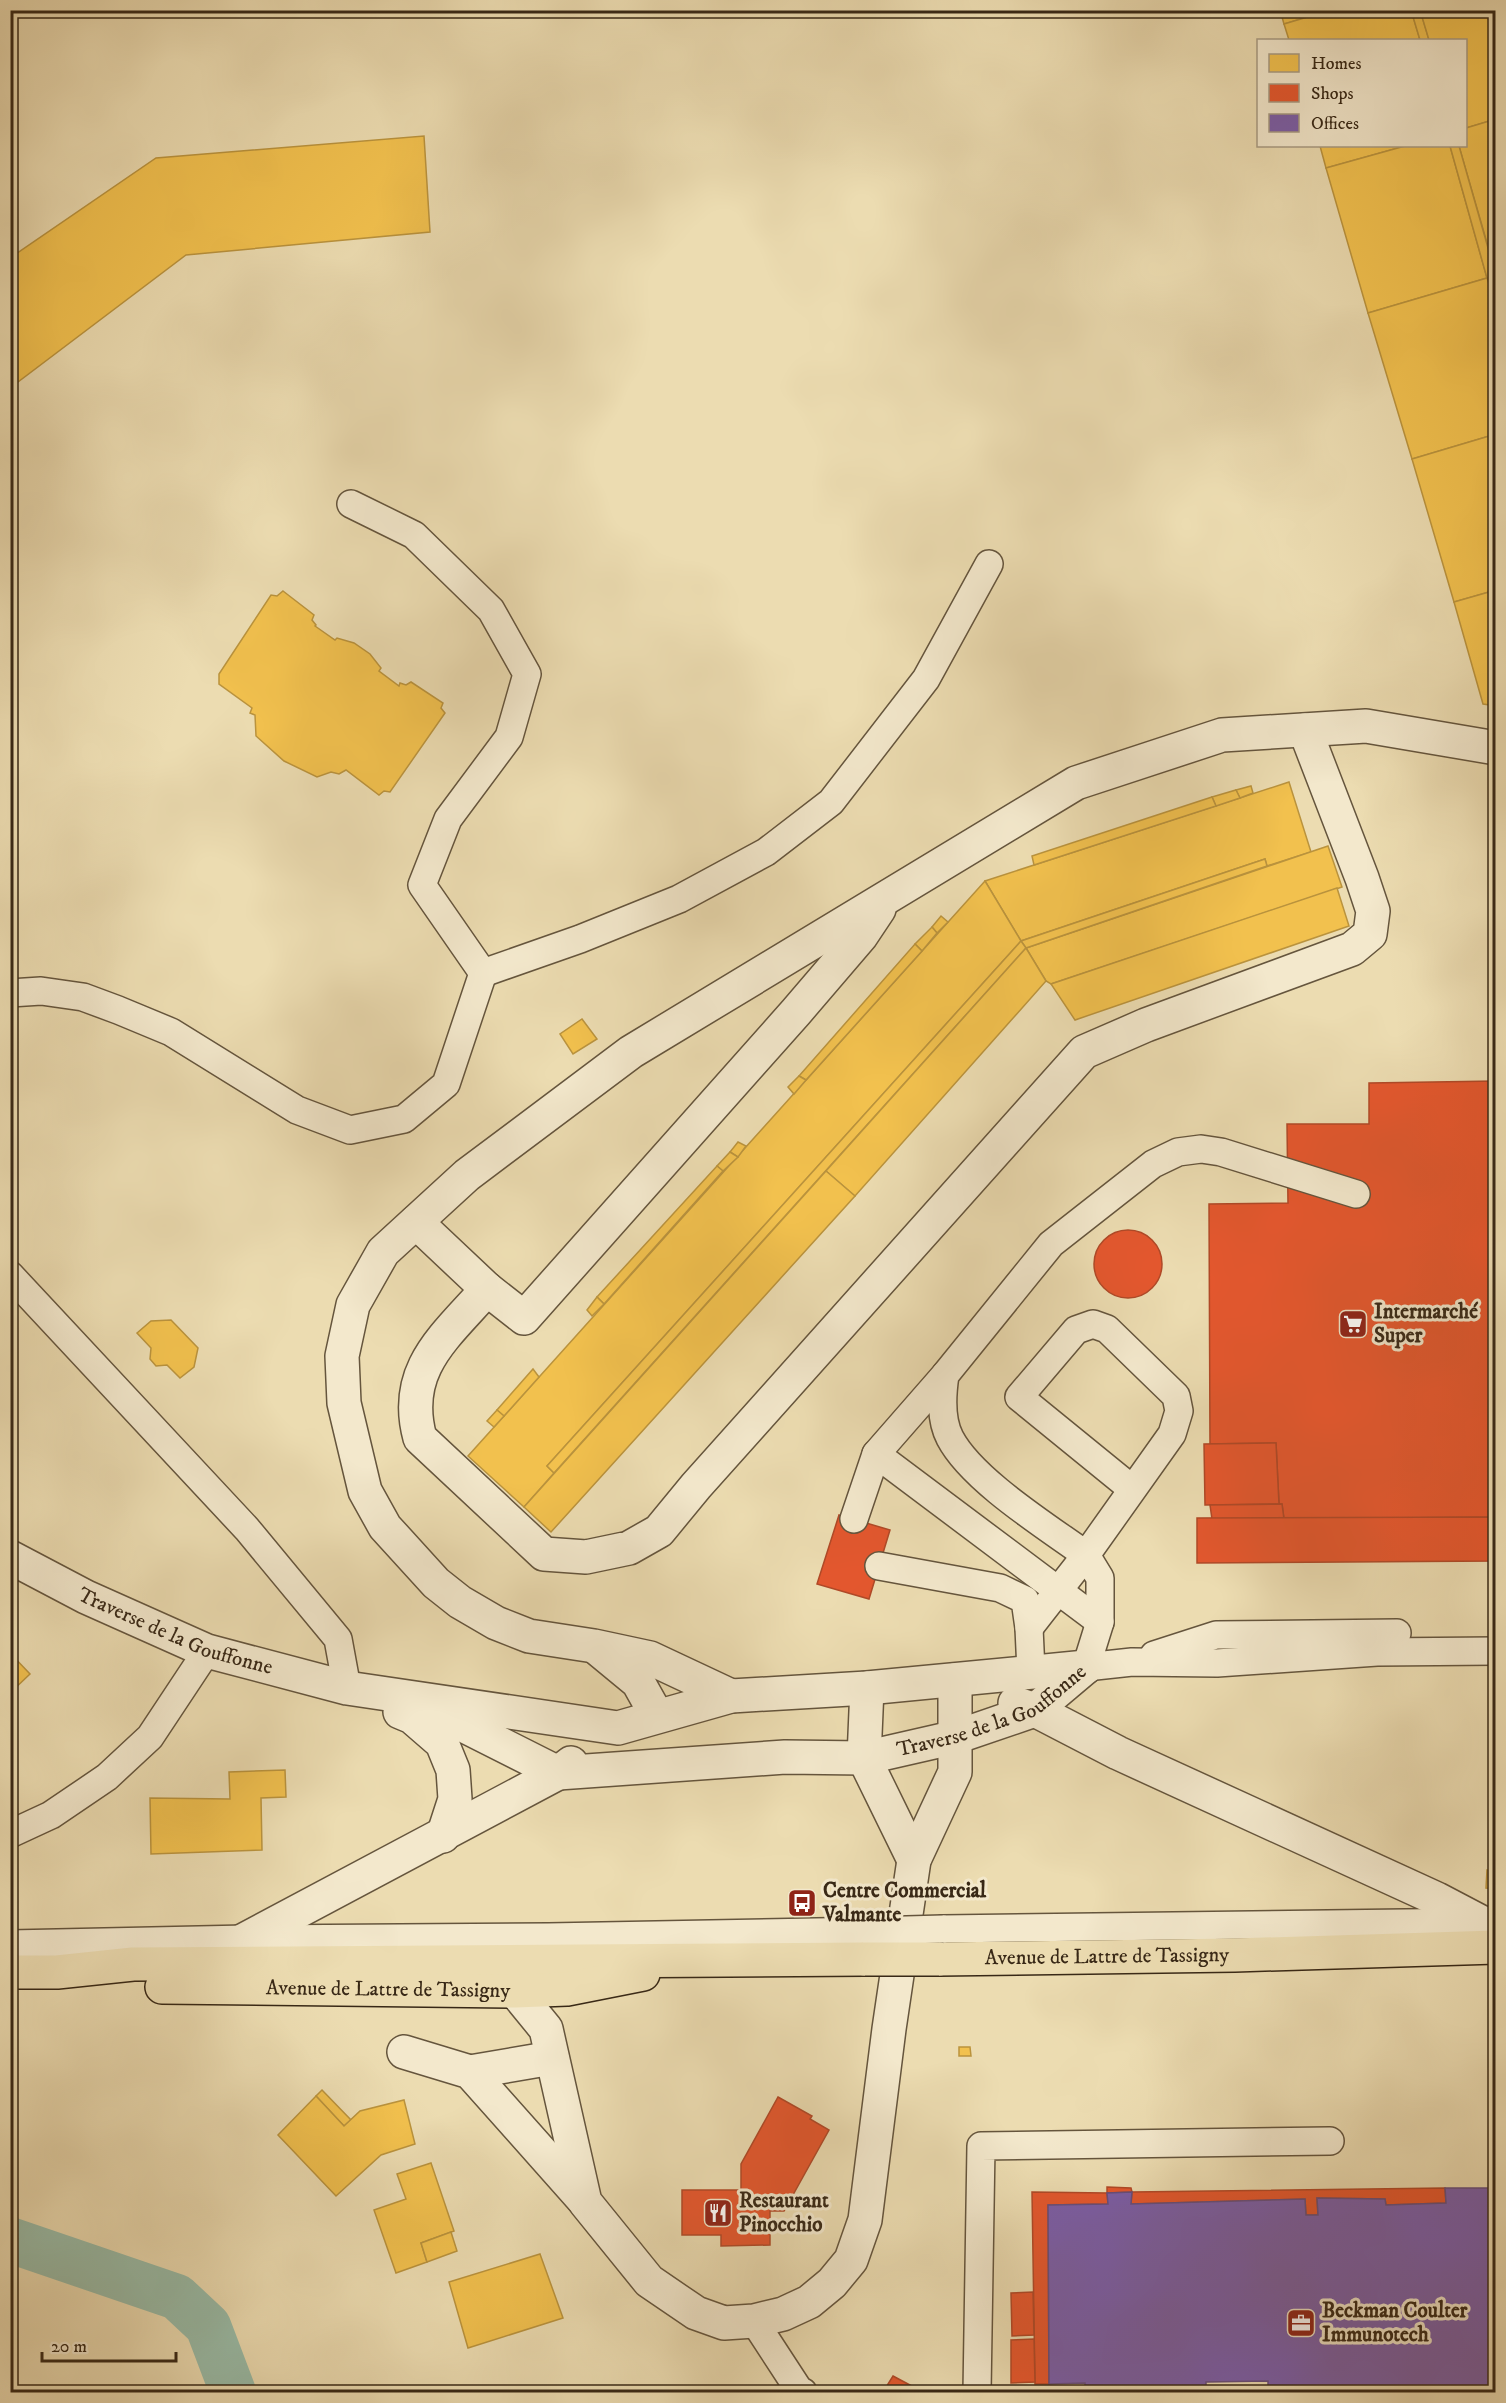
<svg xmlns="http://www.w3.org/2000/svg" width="1506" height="2403" font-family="'IM FELL DW Pica',serif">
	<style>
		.homes { fill: #f2c14e; stroke: #ba933d; stroke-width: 1.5 }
		.shops { fill: #e4572e; stroke: #b04927; stroke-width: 1.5 }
		.offices { fill: #7b5ea7; stroke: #674e7c; stroke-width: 1.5 }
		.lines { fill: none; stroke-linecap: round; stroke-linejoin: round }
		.canal { stroke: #99bca8; stroke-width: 46 }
		.lane-casing { stroke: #65553d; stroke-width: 30 }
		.street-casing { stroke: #65553d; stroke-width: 36 }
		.primary-casing { stroke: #382816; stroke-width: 36 }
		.lane { stroke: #f3e8cc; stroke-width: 27 }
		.street { stroke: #f3e8cc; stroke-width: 33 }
		.primary { stroke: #ecdcb1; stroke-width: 33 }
		.lane-bridge-casing { stroke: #65553d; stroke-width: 30; stroke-linecap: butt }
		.primary-bridge-casing { stroke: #382816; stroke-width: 36; stroke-linecap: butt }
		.lane-bridge { stroke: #f3e8cc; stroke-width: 27 }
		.primary-bridge { stroke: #ecdcb1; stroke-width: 33 }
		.labels { text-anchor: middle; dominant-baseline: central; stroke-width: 6; stroke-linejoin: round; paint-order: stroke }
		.poi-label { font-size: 21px; font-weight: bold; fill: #382816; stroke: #f3e8cc; text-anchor: start }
		.street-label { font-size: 21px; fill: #382816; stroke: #f3e8cc }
	</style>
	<rect width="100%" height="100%" fill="#ecdcb1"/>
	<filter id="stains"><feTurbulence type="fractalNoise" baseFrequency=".00333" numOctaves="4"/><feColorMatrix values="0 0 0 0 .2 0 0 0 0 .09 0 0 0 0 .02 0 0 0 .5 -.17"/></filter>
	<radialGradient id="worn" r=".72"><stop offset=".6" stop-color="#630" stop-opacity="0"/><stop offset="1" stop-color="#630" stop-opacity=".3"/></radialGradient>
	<g class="homes">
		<path d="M 1280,10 L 1331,10 L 1284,24 Z"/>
		<path d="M 1331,10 L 1411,10 L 1420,40 L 1289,40 L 1284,24 Z"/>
		<path d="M 1411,10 L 1420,10 L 1429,40 L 1420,40 Z"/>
		<path d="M 1420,10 L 1490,10 L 1496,31 L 1496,119 L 1466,128 L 1466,40 L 1429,40 Z"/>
		<path d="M 1496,119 L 1496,274 L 1459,146 L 1466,146 L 1466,128 Z"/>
		<path d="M 424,136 L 430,232 L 186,255 L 10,388 L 10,258 L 156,158 Z"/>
		<path d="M 1320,146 L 1405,146 L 1326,168 Z"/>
		<path d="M 1405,146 L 1450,146 L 1487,278 L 1368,313 L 1326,168 Z"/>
		<path d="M 1450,146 L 1459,146 L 1496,276 L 1487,278 Z"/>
		<path d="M 1496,276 L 1496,305 L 1487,278 Z"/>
		<path d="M 1487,278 L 1496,305 L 1496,434 L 1412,459 L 1368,313 Z"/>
		<path d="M 1496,434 L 1496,590 L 1454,602 L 1412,459 Z"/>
		<path d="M 1496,590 L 1496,706 L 1483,704 L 1454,602 Z"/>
		<path d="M 283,591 L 314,615 L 312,620 L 316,625 L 315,626 L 335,640 L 337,638 L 354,643 L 370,654 L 381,668 L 379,671 L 399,686 L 400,683 L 406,685 L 411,682 L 443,703 L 441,708 L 445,713 L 390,792 L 384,791 L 379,795 L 346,770 L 339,774 L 331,772 L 317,777 L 284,761 L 256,736 L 255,715 L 250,713 L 252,708 L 219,684 L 219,674 L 271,595 L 277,596 Z"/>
		<path d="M 1289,782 L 1311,852 L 1267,866 L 1265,859 L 1021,941 L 985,881 Z"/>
		<path d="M 1251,786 L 1253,793 L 1240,798 L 1236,790 Z"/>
		<path d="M 1236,790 L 1240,798 L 1216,806 L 1212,797 Z"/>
		<path d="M 1212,797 L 1216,806 L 1034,865 L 1032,856 Z"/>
		<path d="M 1328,846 L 1342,887 L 1051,984 L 1046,981 L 1026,948 Z"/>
		<path d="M 1265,859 L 1267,866 L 1026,948 L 1021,941 Z"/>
		<path d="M 985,881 L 1021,941 L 547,1466 L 554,1473 L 524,1507 L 468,1456 Z"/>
		<path d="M 1337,888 L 1349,926 L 1075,1020 L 1051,984 Z"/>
		<path d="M 941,916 L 948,922 L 937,933 L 932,927 Z"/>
		<path d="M 932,927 L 937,933 L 922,951 L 915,944 Z"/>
		<path d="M 1021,941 L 1026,948 L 554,1473 L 547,1466 Z"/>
		<path d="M 915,944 L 922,951 L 806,1080 L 799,1076 Z"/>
		<path d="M 1026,948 L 1046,981 L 855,1196 L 826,1171 Z"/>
		<path d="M 582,1019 L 597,1039 L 573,1054 L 560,1034 Z"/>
		<path d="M 799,1076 L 806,1080 L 794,1094 L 788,1087 Z"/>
		<path d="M 738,1142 L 746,1146 L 738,1157 L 730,1152 Z"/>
		<path d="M 730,1152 L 738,1157 L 723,1171 L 717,1166 Z"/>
		<path d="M 717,1166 L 723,1171 L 604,1304 L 597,1297 Z"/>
		<path d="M 826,1171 L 855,1196 L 551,1532 L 524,1507 Z"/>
		<path d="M 597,1297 L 604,1304 L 592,1316 L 587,1310 Z"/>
		<path d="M 171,1320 L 198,1348 L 194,1367 L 180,1378 L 167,1365 L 156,1366 L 150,1359 L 151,1348 L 137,1333 L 151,1321 Z"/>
		<path d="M 533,1369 L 539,1377 L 504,1416 L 497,1410 Z"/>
		<path d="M 497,1410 L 504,1416 L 494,1427 L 487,1421 Z"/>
		<path d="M 10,1653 L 30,1674 L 10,1693 Z"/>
		<path d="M 285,1770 L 286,1797 L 261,1798 L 262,1850 L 151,1854 L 150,1798 L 230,1799 L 229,1772 Z"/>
		<path d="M 1487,1870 L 1496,1870 L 1496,1889 L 1486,1888 Z"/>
		<path d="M 959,2047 L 970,2047 L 971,2056 L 959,2056 Z"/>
		<path d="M 322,2090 L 351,2120 L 344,2126 L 316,2096 Z"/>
		<path d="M 316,2096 L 344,2126 L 360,2111 L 404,2100 L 415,2144 L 381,2155 L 336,2196 L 278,2135 Z"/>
		<path d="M 431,2163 L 454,2231 L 421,2243 L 427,2262 L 396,2273 L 374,2210 L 406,2199 L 397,2174 Z"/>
		<path d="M 451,2232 L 457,2251 L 427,2262 L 421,2243 Z"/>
		<path d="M 540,2254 L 563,2318 L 468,2348 L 449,2282 Z"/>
	</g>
	<g class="shops">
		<path d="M 1496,1081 L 1496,1517 L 1284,1519 L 1282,1504 L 1279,1504 L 1276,1443 L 1210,1444 L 1209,1204 L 1288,1203 L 1287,1124 L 1369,1124 L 1369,1083 Z"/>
		<circle cx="1128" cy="1264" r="34"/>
		<path d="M 1276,1443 L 1279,1504 L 1205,1505 L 1204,1444 Z"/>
		<path d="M 1282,1504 L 1284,1519 L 1212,1519 L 1210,1505 Z"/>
		<path d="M 839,1515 L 890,1530 L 869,1599 L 817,1584 Z"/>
		<path d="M 1496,1517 L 1496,1561 L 1197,1563 L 1197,1518 Z"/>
		<path d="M 778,2097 L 812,2116 L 810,2119 L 829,2130 L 784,2211 L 770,2211 L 770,2245 L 721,2246 L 721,2235 L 682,2235 L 682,2190 L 741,2190 L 741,2164 Z"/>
		<path d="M 1107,2187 L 1131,2188 L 1132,2192 L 1107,2193 Z"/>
		<path d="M 1445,2188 L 1446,2203 L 1386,2205 L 1385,2199 L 1317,2198 L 1318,2215 L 1306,2215 L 1305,2199 L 1131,2204 L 1132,2192 Z"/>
		<path d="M 1032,2192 L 1107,2193 L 1108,2204 L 1048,2205 L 1049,2384 L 1035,2384 Z"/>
		<path d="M 1033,2292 L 1034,2335 L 1012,2336 L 1011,2293 Z"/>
		<path d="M 1034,2339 L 1035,2382 L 1011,2383 L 1011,2340 Z"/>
		<path d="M 893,2376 L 923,2392 L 883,2392 Z"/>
	</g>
	<path class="offices" d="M 1445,2188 L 1496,2188 L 1496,2392 L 1268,2392 L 1268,2381 L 1206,2382 L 1206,2392 L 1085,2392 L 1085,2383 L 1049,2384 L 1048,2205 L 1108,2204 L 1107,2193 L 1132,2192 L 1131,2204 L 1305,2199 L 1306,2215 L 1318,2215 L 1317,2198 L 1385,2199 L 1386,2205 L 1446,2203 Z"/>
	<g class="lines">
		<path class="canal" d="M 10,2240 L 177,2297 L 208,2326 L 233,2392"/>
		<g class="lane-casing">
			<g id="lane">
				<path d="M 483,973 L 580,939 L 679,899 L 766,852 L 831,802 L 926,679 L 989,564"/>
				<path d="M 10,993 L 41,991 L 83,997 L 118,1010 L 171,1032 L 297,1110 L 350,1130 L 404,1119 L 446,1084 L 483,973 L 422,885 L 448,819 L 509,737 L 527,674 L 491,610 L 414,535 L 351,504"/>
				<path d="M 10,1275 L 247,1529 L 338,1639 L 347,1688"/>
				<path d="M 876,1454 L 1100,1622"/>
				<path d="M 1132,1489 L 1019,1397 L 1076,1330 L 1093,1324 L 1107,1329 L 1176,1396 L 1179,1411 L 1172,1434 L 1086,1555 C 1046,1526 972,1480 950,1438 C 940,1419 942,1395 945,1375 L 1051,1244 L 1153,1164 L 1178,1152 L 1201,1149 L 1221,1152 L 1356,1194"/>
				<path d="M 854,1519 L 876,1454 L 945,1375"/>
				<path d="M 879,1566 L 1000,1588 L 1025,1600 L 1029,1628 L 1031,1671"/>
				<path d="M 1029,1628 L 1086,1555 L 1100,1578 L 1100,1622 L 1086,1667 L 1132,1662 L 1217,1663 L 1377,1652 L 1496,1651"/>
				<path d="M 1154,1655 L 1216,1635 L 1397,1633"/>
				<path d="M 10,1834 L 51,1815 L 107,1777 L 150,1737 L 207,1651"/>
				<path d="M 943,1929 L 1482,1922"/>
				<path d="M 10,1944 L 246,1939 L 548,1937 L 870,1931"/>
				<path d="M 754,2321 L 799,2390 L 803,2392"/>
				<path d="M 977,2392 L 981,2146 L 1330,2141"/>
			</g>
		</g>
		<g class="street-casing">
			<g id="street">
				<path d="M 416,1222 L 487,1289 C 446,1336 401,1369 420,1438 L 544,1554 L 586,1557 L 629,1548 L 659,1531 L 696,1486 L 1084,1052 L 1146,1025 L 1352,949 L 1370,934 L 1373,911 L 1362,878 L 1305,730"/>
				<path d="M 487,1289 L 524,1318 L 796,1012 L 861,936 L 879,909"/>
				<path id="s1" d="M 10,1557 L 86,1597 L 207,1651 L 347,1688 L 618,1728 L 731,1696 L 867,1688 L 1086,1667"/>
				<path d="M 598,1649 L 638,1682 L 657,1716"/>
				<path d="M 867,1688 L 864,1758 L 914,1860"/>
				<path d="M 731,1696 L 650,1658 L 594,1646 L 529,1636 L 496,1623 L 460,1602 L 436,1583 L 385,1527 L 365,1491 L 344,1403 L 342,1356 L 353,1305 L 383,1252 L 467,1175 L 631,1052 L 1076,783 L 1222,735 L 1366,726 L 1496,748"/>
				<path d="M 1015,1703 L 1035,1710 L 1118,1753 L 1437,1899 L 1496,1930"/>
				<path id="s2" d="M 435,1711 L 558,1773 L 785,1757 L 864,1758 L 956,1737 L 1035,1710 L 1086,1667"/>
				<path d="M 400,1712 L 412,1717 L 442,1743 L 453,1770 L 455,1799 L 443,1836"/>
				<path d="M 199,1964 L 558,1773 L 571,1763"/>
				<path d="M 515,1991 L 546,2029 L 585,2202 L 649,2281 L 696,2313 L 724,2323 L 754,2321 L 783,2314 L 809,2302 L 832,2283 L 851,2260 L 865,2220 L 889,2029 L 914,1860 L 955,1772 L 955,1680"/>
				<path d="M 404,2052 L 470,2072 L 582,2198"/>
				<path d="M 470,2072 L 552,2058"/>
			</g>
		</g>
		<g class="primary-casing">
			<g id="primary">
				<path id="s3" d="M 939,1959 L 1235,1955 L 1496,1947"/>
				<path d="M 10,1972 L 57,1972 L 133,1964 L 865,1959"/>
				<path id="s4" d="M 162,1987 L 515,1991 L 567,1989 L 643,1974"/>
			</g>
		</g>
		<use href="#lane" class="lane"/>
		<use href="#street" class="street"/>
		<use href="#primary" class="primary"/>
		<g class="lane-bridge-casing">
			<path id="lane-bridge" d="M 870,1931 L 943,1929"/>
		</g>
		<g class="primary-bridge-casing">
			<path id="primary-bridge" d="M 865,1959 L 939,1959"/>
		</g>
		<use href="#lane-bridge" class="lane-bridge"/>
		<use href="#primary-bridge" class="primary-bridge"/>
	</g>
	<defs>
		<g id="supermarket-square" transform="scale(1.5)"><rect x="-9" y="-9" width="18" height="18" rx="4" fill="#8f2418" stroke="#f3e8cc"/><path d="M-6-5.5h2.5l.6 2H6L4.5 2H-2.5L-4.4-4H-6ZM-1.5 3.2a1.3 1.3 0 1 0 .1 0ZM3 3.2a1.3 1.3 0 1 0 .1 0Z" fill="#fff"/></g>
		<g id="bus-square" transform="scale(1.5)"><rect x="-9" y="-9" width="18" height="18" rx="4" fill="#8f2418" stroke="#f3e8cc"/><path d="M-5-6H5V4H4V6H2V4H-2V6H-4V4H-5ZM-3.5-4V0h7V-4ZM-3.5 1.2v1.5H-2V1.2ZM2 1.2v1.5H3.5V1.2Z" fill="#fff"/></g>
		<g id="restaurant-square" transform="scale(1.5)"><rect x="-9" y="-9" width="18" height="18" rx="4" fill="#8f2418" stroke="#f3e8cc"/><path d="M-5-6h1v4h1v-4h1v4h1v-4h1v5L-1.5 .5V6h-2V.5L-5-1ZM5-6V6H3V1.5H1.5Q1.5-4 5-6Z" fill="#fff"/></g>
		<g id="office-square" transform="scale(1.5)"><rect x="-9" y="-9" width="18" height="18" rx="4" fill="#8f2418" stroke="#f3e8cc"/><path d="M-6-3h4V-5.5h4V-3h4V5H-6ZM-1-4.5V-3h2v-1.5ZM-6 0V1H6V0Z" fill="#fff"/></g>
	</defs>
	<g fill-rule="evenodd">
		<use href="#supermarket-square" x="1353" y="1324"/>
		<use href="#bus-square" x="802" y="1903"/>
		<use href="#restaurant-square" x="718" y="2213"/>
		<use href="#office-square" x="1301" y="2323"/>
	</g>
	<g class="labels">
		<g class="poi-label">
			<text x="1374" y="1312">Intermarché<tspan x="1374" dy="24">Super</tspan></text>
			<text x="823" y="1891">Centre Commercial<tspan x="823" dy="24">Valmante</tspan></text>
			<text x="739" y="2201">Restaurant<tspan x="739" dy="24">Pinocchio</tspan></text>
			<text x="1322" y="2311">Beckman Coulter<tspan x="1322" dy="24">Immunotech</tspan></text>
		</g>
		<g class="street-label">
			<text stroke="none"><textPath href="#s1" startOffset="182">Traverse de la Gouffonne</textPath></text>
			<text stroke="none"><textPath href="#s2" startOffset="582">Traverse de la Gouffonne</textPath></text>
			<text stroke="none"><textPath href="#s3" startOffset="168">Avenue de Lattre de Tassigny</textPath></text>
			<text stroke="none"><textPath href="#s4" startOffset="226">Avenue de Lattre de Tassigny</textPath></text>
		</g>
	</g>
	<rect width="1506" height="2403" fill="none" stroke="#ecdcb1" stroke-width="36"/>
	<rect x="12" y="12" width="1482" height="2379" fill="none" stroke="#382816" stroke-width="3"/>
	<rect x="18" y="18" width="1470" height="2367" fill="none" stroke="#382816" stroke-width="1.5"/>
	<rect x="1257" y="39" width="210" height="108" fill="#f3e8cc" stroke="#a89b83" stroke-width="1.5"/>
	<rect x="1269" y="54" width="30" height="18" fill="#f2c14e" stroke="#a89b83" stroke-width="1.5"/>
	<text x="1311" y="69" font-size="18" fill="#382816">Homes</text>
	<rect x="1269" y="84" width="30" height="18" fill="#e4572e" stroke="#a89b83" stroke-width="1.5"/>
	<text x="1311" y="99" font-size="18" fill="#382816">Shops</text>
	<rect x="1269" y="114" width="30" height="18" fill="#7b5ea7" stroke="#a89b83" stroke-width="1.5"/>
	<text x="1311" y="129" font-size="18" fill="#382816">Offices</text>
	<path d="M42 2352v9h134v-9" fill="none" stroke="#382816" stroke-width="3"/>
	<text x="51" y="2352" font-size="18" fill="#382816" stroke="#f3e8cc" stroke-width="4.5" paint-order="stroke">20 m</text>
	<rect width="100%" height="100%" filter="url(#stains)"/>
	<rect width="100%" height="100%" fill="url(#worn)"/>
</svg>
